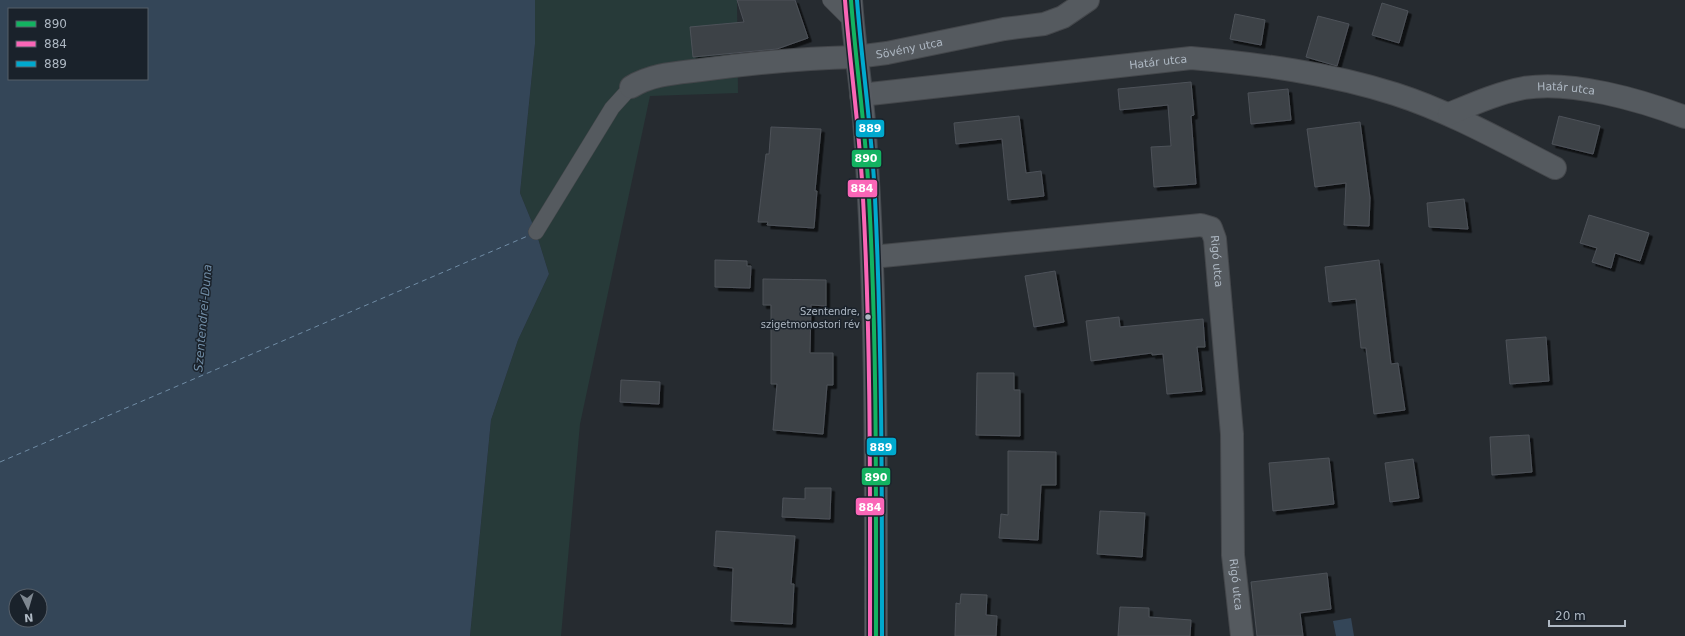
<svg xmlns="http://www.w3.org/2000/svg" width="1685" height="636" font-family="'DejaVu Sans',sans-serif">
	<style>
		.green { fill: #273a39 }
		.water { fill: #344658; fill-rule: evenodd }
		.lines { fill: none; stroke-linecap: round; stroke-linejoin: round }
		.ferry { stroke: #708ca5; stroke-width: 1; stroke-dasharray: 5 4; stroke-linecap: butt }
		.building { fill: #3e4247; stroke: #4d5259; filter: url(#shadow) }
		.service-casing { stroke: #44474b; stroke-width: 16 }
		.minor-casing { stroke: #44474b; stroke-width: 24 }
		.tertiary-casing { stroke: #44474b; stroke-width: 24 }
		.primary-casing { stroke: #43484d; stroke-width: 24 }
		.service { stroke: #555a5f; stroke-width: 15 }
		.minor { stroke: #555a5f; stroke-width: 22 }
		.tertiary { stroke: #555a5f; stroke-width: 22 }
		.primary { stroke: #575b61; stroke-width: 22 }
		.bus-1-casing { stroke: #1a222b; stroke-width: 7 }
		.bus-2-casing { stroke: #1a222b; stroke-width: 7 }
		.bus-3-casing { stroke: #1a222b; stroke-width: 7 }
		.bus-1 { stroke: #13b361; stroke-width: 4 }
		.bus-2 { stroke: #fa66b7; stroke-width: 4 }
		.bus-3 { stroke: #00a9ce; stroke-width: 4 }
		.bus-dot { fill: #aeb8c3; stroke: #1a222b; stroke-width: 1.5 }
		.labels { text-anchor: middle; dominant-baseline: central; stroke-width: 3; stroke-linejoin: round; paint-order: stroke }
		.bus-label { font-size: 10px; fill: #aeb8c3; stroke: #1a222b; text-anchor: end }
		.street-label { font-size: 11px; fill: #aeb8c3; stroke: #1a222b }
		.water-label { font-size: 12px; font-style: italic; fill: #708ca5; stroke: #1a222b }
		.line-badge { stroke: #1a222b; stroke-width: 1.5 }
		.badge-label { font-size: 11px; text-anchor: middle; font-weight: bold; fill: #fff }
	</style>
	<defs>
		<filter id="shadow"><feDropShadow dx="3.5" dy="3.5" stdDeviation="0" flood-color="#0009"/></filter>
	</defs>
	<rect width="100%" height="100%" fill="#262b30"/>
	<path class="green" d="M 535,0 L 737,0 L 738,93 L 650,96 L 580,424 L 561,636 L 470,636 L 491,420 L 518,340 L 549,274 L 536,232 L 520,193 L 535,44 Z"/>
	<g class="water">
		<path d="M 0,0 L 535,0 L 535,44 L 520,193 L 536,232 L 549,274 L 518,340 L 491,420 L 470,636 L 0,636 ZM 9,9 L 147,9 L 147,79 L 9,79 ZM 16,596 L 40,596 L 40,620 L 16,620 Z"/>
		<path d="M 1351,618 L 1354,636 L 1336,636 L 1333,621 Z"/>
	</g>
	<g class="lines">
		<path class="ferry" d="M 0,462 L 530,235"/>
	</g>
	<g class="building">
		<path d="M 737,0 L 795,0 L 808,38 L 777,49 L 693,57 L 690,27 L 744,22 Z"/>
		<path d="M 1382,3 L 1408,11 L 1399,43 L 1372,35 Z"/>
		<path d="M 1235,14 L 1265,20 L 1261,45 L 1230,39 Z"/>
		<path d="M 1318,16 L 1349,24 L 1337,66 L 1306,57 Z"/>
		<path d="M 1191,82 L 1194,115 L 1191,116 L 1196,184 L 1154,187 L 1151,147 L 1171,146 L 1168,105 L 1120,110 L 1118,89 Z"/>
		<path d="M 1288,89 L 1291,120 L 1251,124 L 1248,93 Z"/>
		<path d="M 1019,116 L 1026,173 L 1041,171 L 1044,196 L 1008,200 L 1002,139 L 956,144 L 954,123 Z"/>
		<path d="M 1559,116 L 1600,126 L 1593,154 L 1552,144 Z"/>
		<path d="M 1360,122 L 1370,198 L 1369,226 L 1344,225 L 1346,183 L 1315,187 L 1307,129 Z"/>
		<path d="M 771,127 L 821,129 L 815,191 L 817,191 L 814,228 L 767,225 L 768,222 L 758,222 L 766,154 L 769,154 Z"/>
		<path d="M 1464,199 L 1468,229 L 1429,227 L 1427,203 Z"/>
		<path d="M 1589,215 L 1649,233 L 1640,261 L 1615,253 L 1611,268 L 1592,262 L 1597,248 L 1580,243 Z"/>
		<path d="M 715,260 L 747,261 L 747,266 L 751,266 L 750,288 L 715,287 Z"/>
		<path d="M 1379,260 L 1391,364 L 1398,363 L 1405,410 L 1374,414 L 1366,348 L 1361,348 L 1356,299 L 1329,302 L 1325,267 Z"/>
		<path d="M 1055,271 L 1064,322 L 1034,327 L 1025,276 Z"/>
		<path d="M 763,279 L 826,280 L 826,306 L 811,305 L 810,353 L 833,353 L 833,385 L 827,385 L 823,434 L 773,430 L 777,384 L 771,384 L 771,305 L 763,305 Z"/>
		<path d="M 1119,317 L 1120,327 L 1203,319 L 1205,347 L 1197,347 L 1202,391 L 1167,394 L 1163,354 L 1152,355 L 1152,353 L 1091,361 L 1086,321 Z"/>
		<path d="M 1546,337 L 1549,381 L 1510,384 L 1506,340 Z"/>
		<path d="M 977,373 L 1014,373 L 1014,390 L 1020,390 L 1020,436 L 976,435 Z"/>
		<path d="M 621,380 L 660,382 L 659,404 L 620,402 Z"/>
		<path d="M 1529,435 L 1532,472 L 1492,475 L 1490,437 Z"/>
		<path d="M 1008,451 L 1056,452 L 1056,485 L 1041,485 L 1038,540 L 999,538 L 1001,514 L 1008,515 Z"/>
		<path d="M 1329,458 L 1334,504 L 1273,511 L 1269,463 Z"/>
		<path d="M 1413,459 L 1419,498 L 1390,502 L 1385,463 Z"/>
		<path d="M 805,488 L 831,488 L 830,519 L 782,517 L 783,498 L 805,499 Z"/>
		<path d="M 1100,511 L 1145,513 L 1142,557 L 1097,554 Z"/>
		<path d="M 716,531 L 795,536 L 791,584 L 794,584 L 792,624 L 731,621 L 733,568 L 714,566 Z"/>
		<path d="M 1327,573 L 1331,609 L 1300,613 L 1303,636 L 1257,636 L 1251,582 Z"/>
		<path d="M 961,594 L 987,595 L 986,615 L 997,616 L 996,636 L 955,636 L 956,603 L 960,604 Z"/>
		<path d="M 1120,607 L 1149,608 L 1149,617 L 1191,620 L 1190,636 L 1118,636 Z"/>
	</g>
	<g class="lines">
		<g class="service-casing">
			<g id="service">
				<path d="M 830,0 L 852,22"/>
				<path d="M 536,232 L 612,108 L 631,87"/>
			</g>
		</g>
		<g class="minor-casing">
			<g id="minor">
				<path id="s1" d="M 856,57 L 887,53 L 1004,29 L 1044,24 L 1063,17 L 1088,0"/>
				<path id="s2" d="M 861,95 L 1191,58 C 1260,64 1329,73 1395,94 C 1451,112 1502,141 1555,168"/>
				<path id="s3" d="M 1449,114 C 1473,104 1498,93 1524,88 C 1571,80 1640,100 1685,117"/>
				<path id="s4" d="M 872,257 L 1201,225 L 1211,228 L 1215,239 L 1232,434 L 1233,555 L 1242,636"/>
			</g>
		</g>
		<g class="tertiary-casing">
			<path id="tertiary" d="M 631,87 C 652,74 677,73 701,70 C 753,63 804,58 856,57"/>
		</g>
		<g class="primary-casing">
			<path id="primary" d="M 851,0 C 854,45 862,89 865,134 C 877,301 876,469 876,636"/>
		</g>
		<use href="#service" class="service"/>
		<use href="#minor" class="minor"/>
		<use href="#tertiary" class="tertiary"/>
		<use href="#primary" class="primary"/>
		<g class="bus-1-casing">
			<path id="bus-1" d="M 851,0 C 856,66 866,131 869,198 C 877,344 876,490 876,636"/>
		</g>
		<g class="bus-2-casing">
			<path id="bus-2" d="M 845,0 C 850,66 860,132 863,198 C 871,344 870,490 870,636"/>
		</g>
		<g class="bus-3-casing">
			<path id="bus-3" d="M 857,0 C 862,66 872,131 875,198 C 882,344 882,490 882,636"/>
		</g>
		<use href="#bus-1" class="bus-1"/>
		<use href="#bus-2" class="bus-2"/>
		<use href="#bus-3" class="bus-3"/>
	</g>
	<circle class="bus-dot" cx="868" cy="317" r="3.5"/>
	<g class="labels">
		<g class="bus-label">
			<text x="860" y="311">Szentendre,<tspan x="860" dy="13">szigetmonostori rév</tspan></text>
		</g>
		<g class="street-label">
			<text stroke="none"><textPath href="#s1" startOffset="54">Sövény utca</textPath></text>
			<text stroke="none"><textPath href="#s2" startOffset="299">Határ utca</textPath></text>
			<text stroke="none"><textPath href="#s3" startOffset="122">Határ utca</textPath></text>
			<text stroke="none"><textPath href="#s4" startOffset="375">Rigó utca</textPath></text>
			<text stroke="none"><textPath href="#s4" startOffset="699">Rigó utca</textPath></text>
		</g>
		<g class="water-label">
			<text transform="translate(203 318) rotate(-85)">Szentendrei-Duna</text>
		</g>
	</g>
	<g class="line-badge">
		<rect x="855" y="119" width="30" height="19" rx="4" fill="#00a9ce"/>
		<rect x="851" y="149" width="31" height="19" rx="4" fill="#13b361"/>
		<rect x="847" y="179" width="31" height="19" rx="4" fill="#fa66b7"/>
		<rect x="866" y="437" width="31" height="19" rx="4" fill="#00a9ce"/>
		<rect x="861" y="467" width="30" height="19" rx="4" fill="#13b361"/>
		<rect x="855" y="497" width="30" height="19" rx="4" fill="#fa66b7"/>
	</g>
	<g class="badge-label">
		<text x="870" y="132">889</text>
		<text x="866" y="162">890</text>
		<text x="862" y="192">884</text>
		<text x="881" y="451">889</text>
		<text x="876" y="481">890</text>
		<text x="870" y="511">884</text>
	</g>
	<rect x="8" y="8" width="140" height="72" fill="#1a222b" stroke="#555e68"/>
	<rect x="16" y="21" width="20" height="6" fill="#13b361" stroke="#555e68"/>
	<text x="44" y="28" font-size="12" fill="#aeb8c3">890</text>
	<rect x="16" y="41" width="20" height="6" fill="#fa66b7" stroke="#555e68"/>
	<text x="44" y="48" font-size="12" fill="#aeb8c3">884</text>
	<rect x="16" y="61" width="20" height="6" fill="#00a9ce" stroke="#555e68"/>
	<text x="44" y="68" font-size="12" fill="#aeb8c3">889</text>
	<g transform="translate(28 608) rotate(175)"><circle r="19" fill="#1a222b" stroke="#555e68"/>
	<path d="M0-3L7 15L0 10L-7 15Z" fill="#7e8790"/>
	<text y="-6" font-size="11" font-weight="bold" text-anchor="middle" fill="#aeb8c3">N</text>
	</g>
	<path d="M1549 620v6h76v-6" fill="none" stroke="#aeb8c3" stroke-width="2"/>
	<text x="1555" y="620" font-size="12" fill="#aeb8c3" stroke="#1a222b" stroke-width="3" paint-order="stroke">20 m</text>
</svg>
